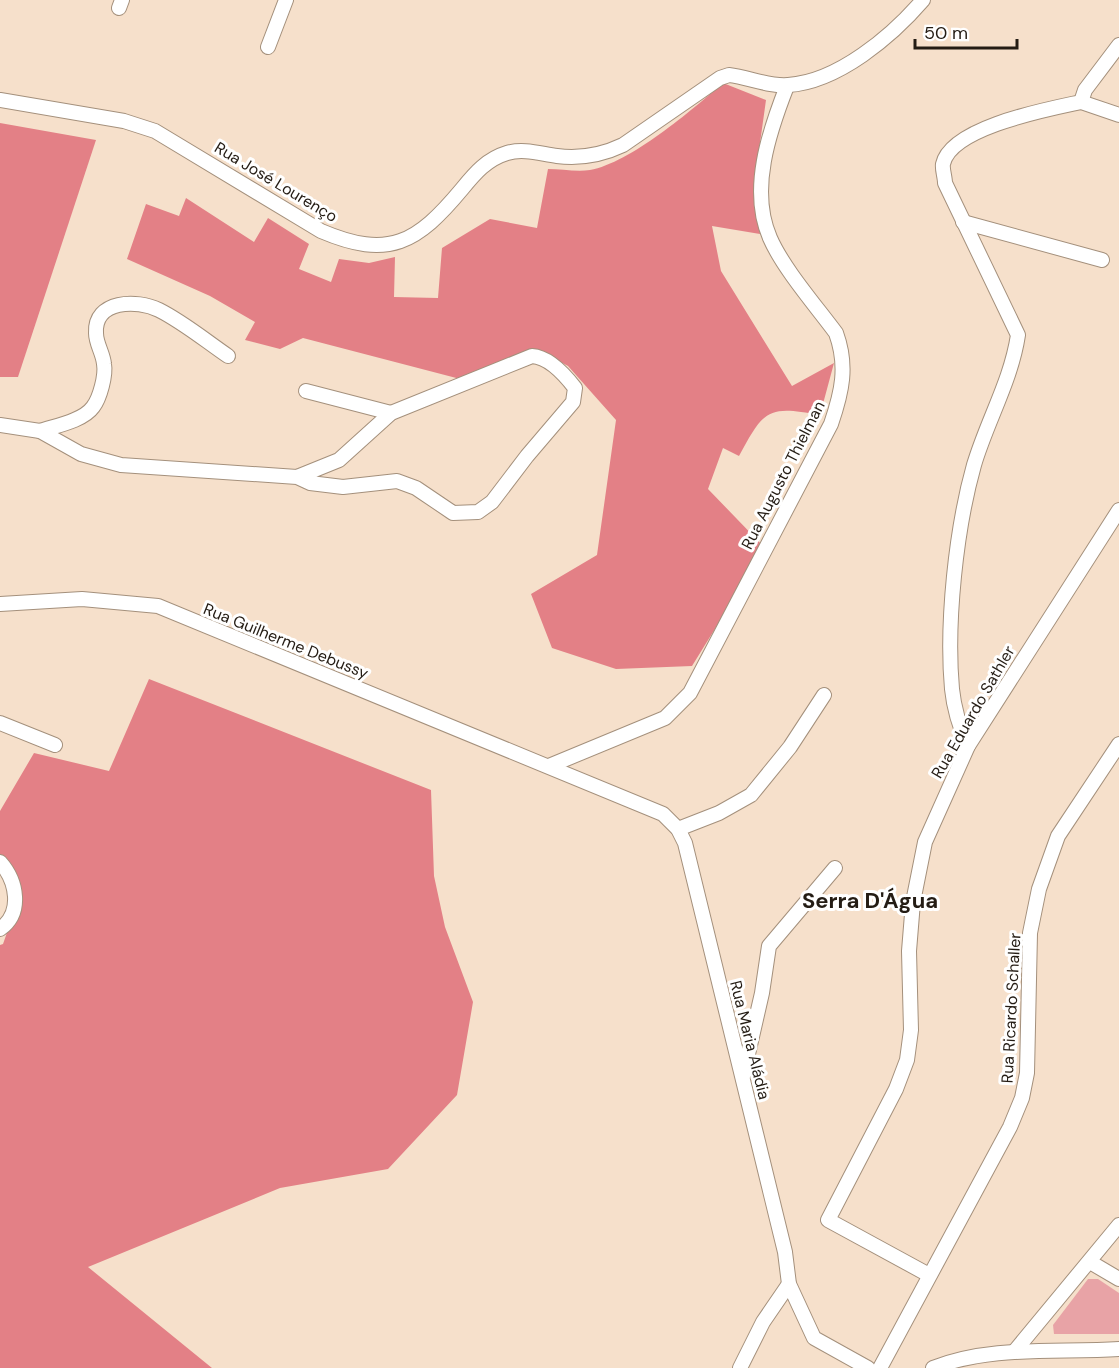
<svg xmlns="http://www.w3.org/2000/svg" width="1119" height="1368" font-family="'DM Sans',sans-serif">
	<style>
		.green { fill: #e8a3a6 }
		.forest { fill: #e38086 }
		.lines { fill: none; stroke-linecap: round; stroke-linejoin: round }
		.minor-casing { stroke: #a4907c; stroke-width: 16 }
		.minor { stroke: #fff; stroke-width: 14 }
		.labels { text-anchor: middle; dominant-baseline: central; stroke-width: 6; stroke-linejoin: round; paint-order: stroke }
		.street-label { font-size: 16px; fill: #241c14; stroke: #fff }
		.district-label { font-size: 22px; font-weight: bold; fill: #241c14; stroke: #fff }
	</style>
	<rect width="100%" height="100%" fill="#f6e0cb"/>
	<path class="green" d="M 1088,1279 L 1098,1279 L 1119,1293 L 1119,1334 L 1054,1334 L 1053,1325 Z"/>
	<g class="forest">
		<path d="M 723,83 L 766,100 L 755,179 L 760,234 L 712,226 L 721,271 L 792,386 L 834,363 L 820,415 C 767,405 764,410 739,456 L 723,448 L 708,489 L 765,548 L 692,666 L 616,669 L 552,648 L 531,594 L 597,555 L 616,420 L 568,366 L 536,349 L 464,380 L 303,338 L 280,349 L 245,340 L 255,322 L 210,296 L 127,259 L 146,204 L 179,216 L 186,198 L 254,242 L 268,218 L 309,244 L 299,269 L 331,282 L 339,259 L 369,263 L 395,257 L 394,297 L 438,298 L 442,248 L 490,219 L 537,228 L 548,169 C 561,169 577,172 590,170 C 630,163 692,110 723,83 Z"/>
		<path d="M 0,123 L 96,140 L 18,377 L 0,377 Z"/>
		<path d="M 149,679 L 431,790 L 434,876 L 445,927 L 473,1002 L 457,1095 L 388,1169 L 280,1188 L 88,1267 L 212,1368 L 0,1368 L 0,945 L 3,944 L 17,904 L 0,862 L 0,811 L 34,753 L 109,771 Z"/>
	</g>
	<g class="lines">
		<g class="minor-casing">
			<g id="minor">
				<path d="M 119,8 L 122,0"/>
				<path d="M 268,47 L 286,0"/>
				<path d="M 0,100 L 124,121 L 155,131 L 321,231 C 389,260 417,243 462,189 C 475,173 487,159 507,153 C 524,148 541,154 557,156 C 581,159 602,155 623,145 L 720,78 L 729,75 C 748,77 770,87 788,85 C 838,82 892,36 923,0"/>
				<path d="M 1081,102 L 1085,90 L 1119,45"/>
				<path d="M 1081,102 L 1119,115"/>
				<path d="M 963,222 L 1102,260"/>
				<path d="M 306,391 L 391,413"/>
				<path d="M 0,425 L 40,431 L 81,454 L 121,465 L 297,477 L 339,460 L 391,413 L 532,356 C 549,357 565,375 575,388 L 573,402 L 527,456 L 492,502 L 478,512 L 453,513 L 416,488 L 397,481 L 343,487 L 310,483 L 297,477"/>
				<path d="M 40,431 C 55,426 83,421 93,407 C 100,398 106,375 104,364 C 103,353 96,344 96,333 C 94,300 137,299 159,310 C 183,322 206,341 228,356"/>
				<path d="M 0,604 L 82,599 L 158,606 L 663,814 L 678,829 L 685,843 L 785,1252 L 789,1284 L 814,1338 L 868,1368"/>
				<path d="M 0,723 L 55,745"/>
				<path d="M 968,746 C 960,728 954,709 952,689 C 946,623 956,529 974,465 C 987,421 1011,381 1018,335 L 945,183 C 945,177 942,169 943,164 C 951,127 1049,109 1081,102"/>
				<path d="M 549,766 L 665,718 L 690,693 L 831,424 C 842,392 848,366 836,333 C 816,306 783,268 770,238 C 749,190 769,132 787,86"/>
				<path d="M 678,829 L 719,813 L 751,795 L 790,747 L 824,695"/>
				<path d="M 0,862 C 17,881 23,913 0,929"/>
				<path d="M 743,1076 L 762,993 L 769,946 L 835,868"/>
				<path d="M 1090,1262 L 1119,1279"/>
				<path d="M 929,1275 L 828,1220 L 896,1089 L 907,1060 L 911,1030 L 909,951 L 913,902 L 925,842 L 968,746 L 1119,510"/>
				<path d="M 1014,1352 L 1119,1225"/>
				<path d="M 740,1368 L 763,1322 L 789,1284"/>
				<path d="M 880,1368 L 1010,1127 L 1022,1098 L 1027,1073 L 1030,933 L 1039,889 L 1058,836 L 1119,744"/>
				<path d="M 933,1368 C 990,1345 1058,1353 1119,1349"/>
			</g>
		</g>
		<use href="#minor" class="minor"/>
	</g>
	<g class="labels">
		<g class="street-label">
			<text transform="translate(276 182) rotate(31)">Rua José Lourenço</text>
			<text transform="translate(783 475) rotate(-63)">Rua Augusto Thielman</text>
			<text transform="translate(286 641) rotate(22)">Rua Guilherme Debussy</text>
			<text transform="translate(973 712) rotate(-60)">Rua Eduardo Sathler</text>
			<text transform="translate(1011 1008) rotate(-87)">Rua Ricardo Schaller</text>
			<text transform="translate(750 1040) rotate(76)">Rua Maria Aládia</text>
		</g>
		<g class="district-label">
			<text x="870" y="900">Serra D'Água</text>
		</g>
	</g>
	<path d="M915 39v9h102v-9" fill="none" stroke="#241c14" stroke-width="3"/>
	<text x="924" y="39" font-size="18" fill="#241c14" stroke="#ffffff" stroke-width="4.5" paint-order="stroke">50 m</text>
</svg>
